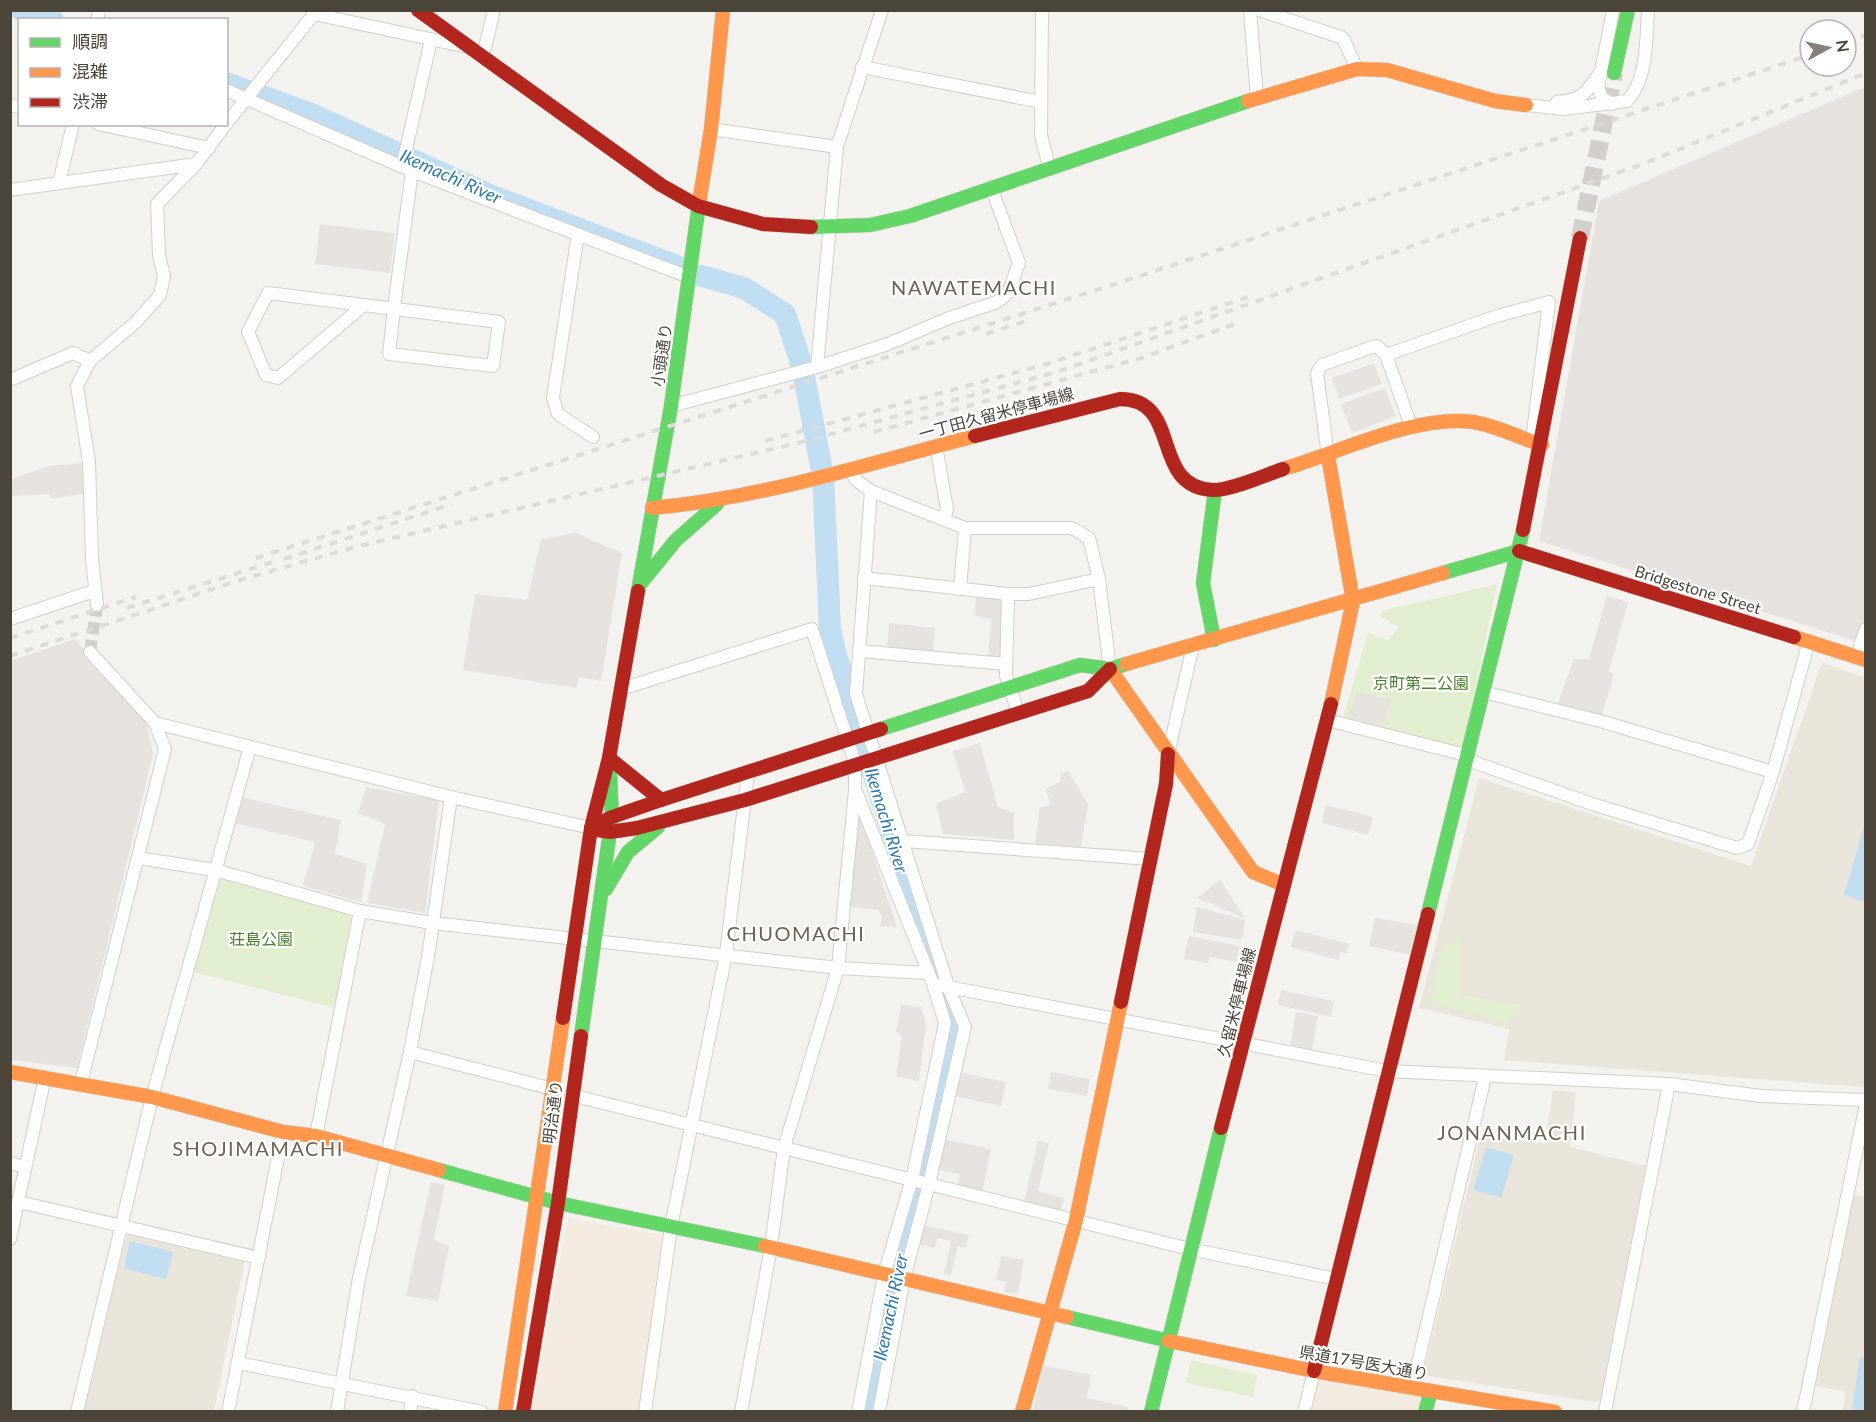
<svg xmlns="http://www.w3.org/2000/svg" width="1876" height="1422" font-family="Lato,'Noto Sans JP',sans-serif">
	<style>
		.commercial { fill: #f3ebdf }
		.industrial { fill: #e6e2de }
		.education { fill: #eae5da }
		.green { fill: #e1eecf }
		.parking { fill: #e6e3df }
		.water { fill: #c0ddf1 }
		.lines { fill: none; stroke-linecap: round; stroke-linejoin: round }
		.river { stroke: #c0ddf1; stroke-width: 22 }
		.street-tunnel { stroke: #d2cfca; stroke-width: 12; stroke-dasharray: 12 6; stroke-linecap: butt }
		.secondary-tunnel { stroke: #d2cfca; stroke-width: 18; stroke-dasharray: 18 9; stroke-linecap: butt }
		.street-casing { stroke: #d2d0cb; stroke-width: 14 }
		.fast-casing { stroke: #d3cfc5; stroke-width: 15 }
		.slow-casing { stroke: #d3cfc5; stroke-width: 15 }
		.jam-casing { stroke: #d3cfc5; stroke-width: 15 }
		.street { stroke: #fdfdfc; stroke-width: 12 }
		.fast { stroke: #63d668; stroke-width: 14 }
		.slow { stroke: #ff974d; stroke-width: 14 }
		.jam { stroke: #b3261e; stroke-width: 14 }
		.rail { stroke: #dbdbda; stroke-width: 4; stroke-dasharray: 8 8; stroke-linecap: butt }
		.labels { text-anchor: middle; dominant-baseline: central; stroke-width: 4.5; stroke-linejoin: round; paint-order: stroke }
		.street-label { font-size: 16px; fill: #4b4439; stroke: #fff }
		.park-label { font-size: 16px; fill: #4a7f2a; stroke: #fff }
		.water-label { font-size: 18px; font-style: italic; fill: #2e7ab2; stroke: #fff }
		.quarter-label { font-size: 20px; letter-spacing: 1.5px; fill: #6e6250; stroke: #fff }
	</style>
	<rect width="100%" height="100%" fill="#f4f2ee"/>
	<g class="commercial">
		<path d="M 568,1218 L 665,1235 L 638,1411 L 531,1412 Z"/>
		<path d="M 1318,1377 L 1422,1397 L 1418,1411 L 1310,1412 Z"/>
	</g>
	<g class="industrial">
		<path d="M 1865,87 L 1865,644 L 1539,541 L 1599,201 Z"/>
		<path d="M 75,639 L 147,724 L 153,754 L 77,1068 L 11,1060 L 10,661 Z"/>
	</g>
	<g class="education">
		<path d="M 1822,662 L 1865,678 L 1865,1087 L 1504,1060 L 1509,1029 L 1419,1008 L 1479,778 L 1751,866 Z"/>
		<path d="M 1553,1090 L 1576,1092 L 1570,1147 L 1646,1166 L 1601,1400 L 1594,1402 L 1423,1375 L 1481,1135 L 1545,1144 Z"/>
		<path d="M 1852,1194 L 1865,1196 L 1865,1411 L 1843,1411 L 1846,1392 L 1816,1386 Z"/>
		<path d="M 127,1234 L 219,1256 L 245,1259 L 214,1411 L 81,1412 Z"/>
	</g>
	<g class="green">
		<path d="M 1497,584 L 1463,747 L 1342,721 L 1368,633 L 1388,640 L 1399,627 L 1381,617 L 1382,611 Z"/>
		<path d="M 218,875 L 352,913 L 335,1008 L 190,971 Z"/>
		<path d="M 1461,939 L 1462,995 L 1521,1005 L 1507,1024 L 1431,1002 L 1441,949 Z"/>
		<path d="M 1191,1360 L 1257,1375 L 1253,1397 L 1186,1383 Z"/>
	</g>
	<g class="parking">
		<path d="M 320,224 L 395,233 L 390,273 L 315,264 Z"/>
		<path d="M 1723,335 L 1856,381 L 1724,509 L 1698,575 L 1545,531 L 1580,402 L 1694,435 Z"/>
		<path d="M 1374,363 L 1382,384 L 1339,399 L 1332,378 Z"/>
		<path d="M 1385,388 L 1396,416 L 1352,433 L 1341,404 Z"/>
		<path d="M 84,463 L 86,493 L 51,499 L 49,494 L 11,496 L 11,479 L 49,466 Z"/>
		<path d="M 576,533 L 622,553 L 601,681 L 579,677 L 576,688 L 463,670 L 475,594 L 527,600 L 541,539 Z"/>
		<path d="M 976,595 L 1005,598 L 1000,656 L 988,656 L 991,619 L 975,616 Z"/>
		<path d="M 1607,596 L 1628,602 L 1609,671 L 1614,675 L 1600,721 L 1556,709 L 1574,659 L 1589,659 Z"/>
		<path d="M 889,623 L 935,628 L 933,653 L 887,649 Z"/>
		<path d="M 1357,691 L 1391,700 L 1383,727 L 1349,717 Z"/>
		<path d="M 980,743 L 998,807 L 1014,813 L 1014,840 L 943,834 L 936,804 L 965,792 L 953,751 Z"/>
		<path d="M 1068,771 L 1088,804 L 1081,847 L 1035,844 L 1040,807 L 1050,805 L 1046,789 L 1061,781 L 1060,774 Z"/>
		<path d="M 366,787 L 439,800 L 425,913 L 367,903 L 385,824 L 358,813 Z"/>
		<path d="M 241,797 L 341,820 L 335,854 L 367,864 L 361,902 L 303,886 L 315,842 L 234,823 Z"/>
		<path d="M 1326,805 L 1373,817 L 1368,835 L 1322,823 Z"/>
		<path d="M 858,809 L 897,927 L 880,926 L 882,917 L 879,910 L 850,907 Z"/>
		<path d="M 1220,880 L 1245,918 L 1197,898 Z"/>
		<path d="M 1197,907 L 1245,920 L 1242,940 L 1193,932 Z"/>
		<path d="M 1375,918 L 1418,925 L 1410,955 L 1369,946 Z"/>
		<path d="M 1296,930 L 1349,944 L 1347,953 L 1340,952 L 1338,960 L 1291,947 Z"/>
		<path d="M 1189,936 L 1240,946 L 1237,962 L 1211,957 L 1207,963 L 1184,959 Z"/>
		<path d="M 1281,990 L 1334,1001 L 1331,1017 L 1278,1005 Z"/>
		<path d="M 901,1004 L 921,1007 L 926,1023 L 919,1081 L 896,1076 L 902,1036 L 896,1032 Z"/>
		<path d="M 1296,1012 L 1318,1016 L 1312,1050 L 1290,1046 Z"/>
		<path d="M 959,1072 L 1006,1082 L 1001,1106 L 954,1096 Z"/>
		<path d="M 1051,1072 L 1090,1079 L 1087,1096 L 1048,1089 Z"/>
		<path d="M 943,1139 L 991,1149 L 982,1193 L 957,1188 L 960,1174 L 937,1170 Z"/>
		<path d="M 1038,1141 L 1049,1143 L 1038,1191 L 1064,1198 L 1061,1211 L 1024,1202 Z"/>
		<path d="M 431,1182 L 445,1185 L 434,1240 L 449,1246 L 438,1301 L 406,1296 Z"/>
		<path d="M 922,1225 L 969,1235 L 966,1248 L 958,1246 L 951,1275 L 944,1274 L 951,1241 L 937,1238 L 935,1248 L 917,1244 Z"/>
		<path d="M 1001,1256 L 1024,1260 L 1018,1294 L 1004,1292 L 1006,1282 L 996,1280 Z"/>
		<path d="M 1042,1365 L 1091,1375 L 1087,1398 L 1128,1407 L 1127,1412 L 1033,1412 Z"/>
	</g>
	<g class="water">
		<path d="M 1863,830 L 1866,831 L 1865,902 L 1844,895 Z"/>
		<path d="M 1486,1147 L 1514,1155 L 1501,1198 L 1473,1190 Z"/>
		<path d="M 130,1241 L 173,1252 L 166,1279 L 124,1268 Z"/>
		<path d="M 1860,1357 L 1865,1358 L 1865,1411 L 1852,1409 Z"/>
	</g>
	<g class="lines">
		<g class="river">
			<path d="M 21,10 L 53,20"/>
			<path d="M 226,83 L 309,113 L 492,196 L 677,266"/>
			<path d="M 702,276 L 744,288 L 785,314 L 802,366 L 823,476 L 830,629 L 836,655 L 950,1016 L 953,1034 L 900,1258 L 869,1412"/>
		</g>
		<path class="street-tunnel" d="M 90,652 L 97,605"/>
		<path class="secondary-tunnel" d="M 1580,238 L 1614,73"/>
		<g class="street-casing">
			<g id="street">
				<path d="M 1042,10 L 1041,135 L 1049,167"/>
				<path d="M 1250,10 L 1257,98"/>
				<path d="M 1259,10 L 1343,38 L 1357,69"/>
				<path d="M 314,14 L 463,46"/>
				<path d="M 97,20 L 99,10"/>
				<path d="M 483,56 L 494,10"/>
				<path d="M 862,67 L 1041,102"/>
				<path d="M 226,90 L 412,171 L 689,277"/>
				<path d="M 1557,102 C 1582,100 1586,93 1599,74"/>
				<path d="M 1612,104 L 1602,98 L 1598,87 L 1613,10"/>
				<path d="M 10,105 L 20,107"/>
				<path d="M 1526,105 L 1564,109 L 1627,101 C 1648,79 1646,39 1648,10"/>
				<path d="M 98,124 L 209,148"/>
				<path d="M 226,124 L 314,14 L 320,11"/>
				<path d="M 711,129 L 837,147"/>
				<path d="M 402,167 L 431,40"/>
				<path d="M 59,183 L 73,124"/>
				<path d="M 10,190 L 196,164"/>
				<path d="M 578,234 L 553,398 L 558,414 L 593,437"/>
				<path d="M 364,305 L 278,378 L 266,375 L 248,332 L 268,293 L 499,322 L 493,366 L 389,354 L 394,308 L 412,171"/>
				<path d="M 1386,355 L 1497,316 L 1549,302 L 1532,441"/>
				<path d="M 817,367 L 837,147 L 882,10"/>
				<path d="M 10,380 L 73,353 L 90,361"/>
				<path d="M 671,406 L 817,367 L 888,344 L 949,318 L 997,302 L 1008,293 L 1019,263 L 991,187"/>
				<path d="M 936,446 L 947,509 L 944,520"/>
				<path d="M 1328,456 L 1317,373 L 1322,365 L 1372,347 L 1377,346 L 1386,355 L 1411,426"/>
				<path d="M 850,470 L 856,480 L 871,491 L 965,528 L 1072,528 L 1089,538 L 1099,579 L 1110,669"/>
				<path d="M 871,491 L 856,694 L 949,989 L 965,1027 L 929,1184 L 904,1279 L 879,1412"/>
				<path d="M 864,578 L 1008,594 L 1029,594 L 1099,579"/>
				<path d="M 960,589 L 965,528"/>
				<path d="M 1008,594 L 1006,676 L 1018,712"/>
				<path d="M 97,605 L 92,559 L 89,462 L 77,386 L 90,361 L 136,322 L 160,295 L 164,276 L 159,255 L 157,204 L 196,164 L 226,124"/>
				<path d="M 10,619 L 94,591"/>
				<path d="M 859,651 L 1006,664"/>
				<path d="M 1856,657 L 1866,629"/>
				<path d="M 621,689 L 812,629 L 855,763 L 855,790 L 838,968 L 784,1148 L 771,1247 L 741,1412"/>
				<path d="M 1483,692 L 1600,721 L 1773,772"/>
				<path d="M 1327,720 L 1466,755"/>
				<path d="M 155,723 L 451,797 L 591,828"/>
				<path d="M 1168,754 L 1193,646"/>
				<path d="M 1465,759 L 1592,804 L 1737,848 L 1748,844 L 1773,772 L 1809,641"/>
				<path d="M 857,794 L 933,984 L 945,1023 L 913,1175 L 884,1275 L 858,1412"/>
				<path d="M 904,841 L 1150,859"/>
				<path d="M 138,858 L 215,870 L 360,911 L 432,923 L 838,968 L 927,973"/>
				<path d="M 933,984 L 1387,1071 L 1669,1084 L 1761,1096 L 1866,1100"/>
				<path d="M 410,1052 L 553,1089"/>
				<path d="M 81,1083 L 165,749 L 155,723 L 90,652"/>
				<path d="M 571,1095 L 1190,1249 L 1336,1279"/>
				<path d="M 316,1136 L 360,911"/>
				<path d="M 10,1163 L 24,1167"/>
				<path d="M 19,1202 L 259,1258"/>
				<path d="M 10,1239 L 45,1077"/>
				<path d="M 238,1363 L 482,1412"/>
				<path d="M 1412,1388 L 1485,1077"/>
				<path d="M 77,1412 L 152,1097 L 250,747"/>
				<path d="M 228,1412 L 283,1132"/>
				<path d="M 337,1412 L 359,1278 L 410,1052 L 428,957 L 451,797"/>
				<path d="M 410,1412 L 412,1396"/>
				<path d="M 645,1412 L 671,1227 L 726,954 L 748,773"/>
				<path d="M 1304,1412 L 1314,1371"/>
				<path d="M 1605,1412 L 1669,1084"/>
				<path d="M 1803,1412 L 1866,1104"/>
			</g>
		</g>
		<g class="fast-casing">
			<g id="fast">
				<path d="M 1614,73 L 1628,10"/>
				<path d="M 811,227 L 870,225 L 910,216 L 1248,101"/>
				<path d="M 1443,573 L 1519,551"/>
				<path d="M 641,583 L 676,540 L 717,504"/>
				<path d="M 638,591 L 671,406 L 700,197"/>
				<path d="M 1214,640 L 1203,583 L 1215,490"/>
				<path d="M 881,729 L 1080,665 L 1110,669 L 1126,664"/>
				<path d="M 606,889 L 628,852 L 658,827"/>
				<path d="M 1428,914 L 1523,530"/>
				<path d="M 581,1036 L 612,817 L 610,775"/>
				<path d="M 439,1170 L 558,1203 L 765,1246"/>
				<path d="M 1067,1317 L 1169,1341"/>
				<path d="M 1151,1412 L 1221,1128"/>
				<path d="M 1425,1412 L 1431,1391"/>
			</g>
		</g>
		<g class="slow-casing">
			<g id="slow">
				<path d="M 1248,101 L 1357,69 L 1387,70 L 1495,101 L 1526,105"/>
				<path d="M 700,197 L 711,129 L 723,10"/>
				<path d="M 1328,456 L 1353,601 L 1331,704"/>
				<path d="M 1283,469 C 1338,453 1416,414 1473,422 C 1495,425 1520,438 1542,445"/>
				<path d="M 652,508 C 762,498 868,464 975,436"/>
				<path d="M 1794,637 L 1866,660"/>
				<path d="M 1126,664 L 1443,573"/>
				<path d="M 1110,669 L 1253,872 L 1284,885"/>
				<path d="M 10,1072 L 152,1097 L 283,1132 L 316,1136 L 439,1170"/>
				<path d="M 765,1246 L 1067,1317"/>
				<path d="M 1169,1341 L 1314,1371 L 1555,1412"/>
				<path d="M 505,1412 L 563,1018"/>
				<path d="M 1022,1412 L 1076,1220 L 1121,1002"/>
			</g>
		</g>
		<g class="jam-casing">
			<g id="jam">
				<path d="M 418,10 L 661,185 L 698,206 L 763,224 L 811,227"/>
				<path d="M 975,436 L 1120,399 C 1183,399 1149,486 1212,490 C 1230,491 1265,475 1283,469"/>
				<path d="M 1523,530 L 1580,238"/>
				<path d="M 1519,551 L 1794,637"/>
				<path d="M 609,758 L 661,800"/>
				<path d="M 591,828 L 612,817 L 661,800 L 881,729"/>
				<path d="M 598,830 L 610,832 L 637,828 L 745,800 L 1088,691 L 1110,669"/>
				<path d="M 1121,1002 L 1166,784 L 1168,754"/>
				<path d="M 563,1018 L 591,828 L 609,758 L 638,591"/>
				<path d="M 1221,1128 L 1331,704"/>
				<path d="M 1314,1371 L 1428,914"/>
				<path d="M 523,1412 L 558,1203 L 581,1036"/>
			</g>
		</g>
		<use href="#street" class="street"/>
		<use href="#fast" class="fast"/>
		<use href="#slow" class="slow"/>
		<use href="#jam" class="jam"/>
		<g class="rail">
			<path d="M 1846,42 L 1866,35"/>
			<path d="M 986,334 L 1029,320"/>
			<path d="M 874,432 L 1141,358 L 1237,323"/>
			<path d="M 765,441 L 1047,364 L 1251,296"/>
			<path d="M 256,558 L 1106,287 L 1810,55"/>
			<path d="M 284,559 L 452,504"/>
			<path d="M 127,608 L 279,560"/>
			<path d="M 10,638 L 136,597"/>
			<path d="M 10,656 L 240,580 L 355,547 L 806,441 L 1060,371 L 1643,164 L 1866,73"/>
		</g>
	</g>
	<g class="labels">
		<g class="street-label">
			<text transform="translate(661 355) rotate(-82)">小頭通り</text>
			<text transform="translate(996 413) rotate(-15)">一丁田久留米停車場線</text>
			<text transform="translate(1698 589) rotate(17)">Bridgestone Street</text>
			<text transform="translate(1236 1002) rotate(-76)">久留米停車場線</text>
			<text transform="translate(552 1112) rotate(-83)">明治通り</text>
			<text transform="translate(1364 1362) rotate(10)">県道17号医大通り</text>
		</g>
		<g class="park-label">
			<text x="1421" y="682">京町第二公園</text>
			<text x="261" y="938">荘島公園</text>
		</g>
		<g class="water-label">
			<text transform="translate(451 176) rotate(24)">Ikemachi River</text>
			<text transform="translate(887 820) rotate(73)">Ikemachi River</text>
			<text transform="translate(890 1307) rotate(-78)">Ikemachi River</text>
		</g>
		<g class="quarter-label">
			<text x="974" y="287">NAWATEMACHI</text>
			<text x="796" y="933">CHUOMACHI</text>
			<text x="1512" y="1132">JONANMACHI</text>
			<text x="258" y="1148">SHOJIMAMACHI</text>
		</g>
	</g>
	<rect width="1876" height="1422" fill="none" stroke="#4b4439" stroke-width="24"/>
	<rect x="18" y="18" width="210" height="108" fill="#ffffff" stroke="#b7b4b0" stroke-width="1.5"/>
	<rect x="30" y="38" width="30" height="9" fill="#63d668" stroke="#b7b4b0" stroke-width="1.5"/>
	<text x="72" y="48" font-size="18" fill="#4b4439">順調</text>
	<rect x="30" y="68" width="30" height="9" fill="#ff974d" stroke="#b7b4b0" stroke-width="1.5"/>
	<text x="72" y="78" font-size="18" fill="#4b4439">混雑</text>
	<rect x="30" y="98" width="30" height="9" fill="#b3261e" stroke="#b7b4b0" stroke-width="1.5"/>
	<text x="72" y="108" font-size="18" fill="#4b4439">渋滞</text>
	<g transform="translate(1828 48) rotate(82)"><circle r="28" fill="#ffffff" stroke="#b7b4b0" stroke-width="1.5"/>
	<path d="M0-4.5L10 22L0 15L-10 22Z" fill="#868178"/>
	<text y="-9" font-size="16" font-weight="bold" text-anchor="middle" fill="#4b4439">N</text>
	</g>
</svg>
